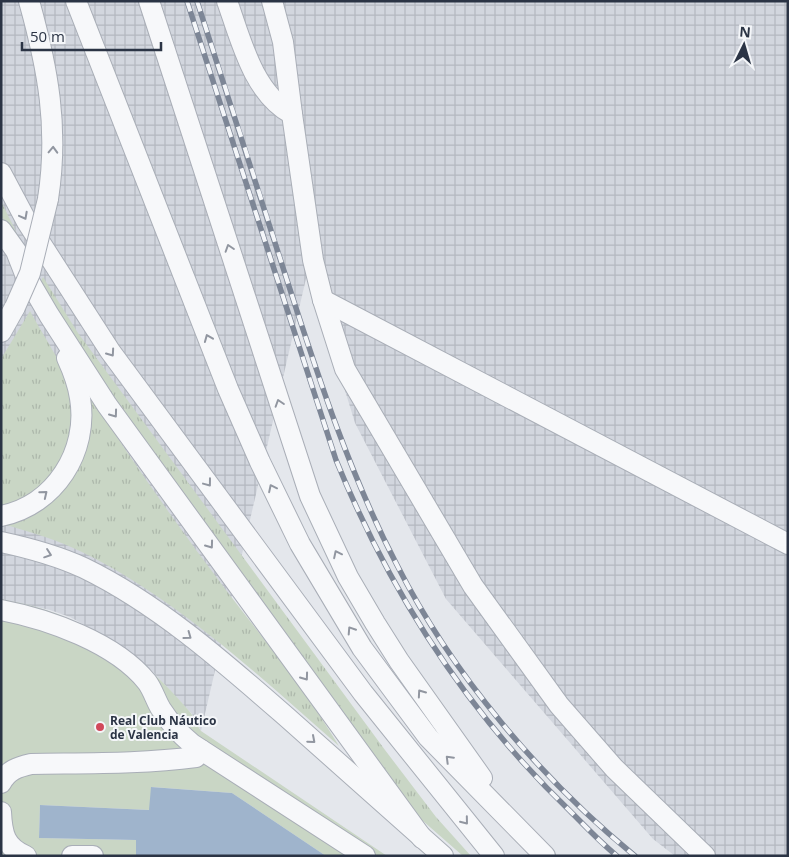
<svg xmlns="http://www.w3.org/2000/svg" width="789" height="857" font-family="'Open Sans',sans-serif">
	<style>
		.industrial { fill: url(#industrial-grid) }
		.grass { fill: url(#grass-tufts) }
		.pitch { fill: #c9d6c5 }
		.water { fill: #9fb4cc }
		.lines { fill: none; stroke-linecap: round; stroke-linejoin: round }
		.minor-casing { stroke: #a9aeb7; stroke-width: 22 }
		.minor { stroke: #f7f8fa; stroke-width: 20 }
		.rail-casing { stroke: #7d8696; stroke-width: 5.5 }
		.rail { stroke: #f4f6f9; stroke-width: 4; stroke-dasharray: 11; stroke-linecap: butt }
		.minor-bridge-casing { stroke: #a9aeb7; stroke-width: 22; stroke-linecap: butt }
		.minor-bridge { stroke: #f7f8fa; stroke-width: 20 }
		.oneway { stroke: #9196a0 }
		.poi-dot { fill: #d1495b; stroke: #f4f6f9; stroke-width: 2 }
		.labels { text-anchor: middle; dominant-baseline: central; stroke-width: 4; stroke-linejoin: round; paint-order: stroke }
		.poi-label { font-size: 12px; font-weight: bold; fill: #2b3445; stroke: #f4f6f9; text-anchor: start }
	</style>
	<defs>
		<pattern id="industrial-grid" width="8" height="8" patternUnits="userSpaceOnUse" patternTransform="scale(1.25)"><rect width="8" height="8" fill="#d2d6de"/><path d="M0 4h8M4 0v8" fill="none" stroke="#b4b8c0"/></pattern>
		<pattern id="grass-tufts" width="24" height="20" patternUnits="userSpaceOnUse" patternTransform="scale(1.25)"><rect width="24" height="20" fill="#c9d6c5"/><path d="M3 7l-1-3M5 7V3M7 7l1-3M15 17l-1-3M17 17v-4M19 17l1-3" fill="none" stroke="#adb8ab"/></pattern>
	</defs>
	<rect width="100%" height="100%" fill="#e4e7ec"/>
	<path class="industrial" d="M 1,1 L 788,1 L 788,856 L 675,856 L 653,839 L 446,599 L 355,423 L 308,270 L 201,731 L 192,714 L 151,670 L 117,643 L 70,617 L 50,610 L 1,599 Z"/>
	<g class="grass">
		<path d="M 1,201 L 22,244 L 20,247 L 1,216 Z"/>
		<path d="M 43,277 L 78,333 L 385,750 L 436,817 L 471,856 L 463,856 L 415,814 L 94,371 L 41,281 Z"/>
		<path d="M 30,311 C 41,332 63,364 70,386 C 71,392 71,399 71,405 C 75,455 50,492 1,506 L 1,359 Z"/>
		<path d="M 85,388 C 129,457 176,524 226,590 C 265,641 306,691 339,746 C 261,677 167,590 71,547 C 49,537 26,531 3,524 L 58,492 Z"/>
	</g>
	<path class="pitch" d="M 1,599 C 81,613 138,650 190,712 C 194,717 197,725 201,731 L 387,856 L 326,856 L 232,793 L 152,787 L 150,810 L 40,805 L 39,838 L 137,840 L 136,856 L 1,856 Z"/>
	<path class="water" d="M 151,787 L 232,793 L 326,856 L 136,856 L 136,840 L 39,838 L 40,805 L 149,810 Z"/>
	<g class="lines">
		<g class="minor-casing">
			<g id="minor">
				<path d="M 29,1 C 48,69 59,128 48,199"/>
				<path d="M 76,1 L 228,389 L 260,462 L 300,544 L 362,648 L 428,737 L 545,856"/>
				<path d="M 149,1 L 310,496 L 348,577 L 375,623 L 399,661 L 482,778"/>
				<path d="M 227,1 C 241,40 253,93 292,114 L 313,260 L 323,300 L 345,369 L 473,586 L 559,705 L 614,768 L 705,856"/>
				<path d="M 272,1 L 283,42 L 292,114"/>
				<path d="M 1,173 L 27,222 L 110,351 L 363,693 L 494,856"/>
				<path d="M 1,230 L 16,251 L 25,274 L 49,315 L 107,405 L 422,838"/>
				<path d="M 323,300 L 788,544"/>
				<path d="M 1,332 L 15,307"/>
				<path d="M 1,516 C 55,505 89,451 80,398 C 78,384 73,371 67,358"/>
				<path d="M 1,542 C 29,548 58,556 84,568 C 160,605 227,665 290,720 C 341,765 392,811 443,856"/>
				<path d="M 1,610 C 48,619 116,643 147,682 C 153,690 156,701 161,709 C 170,723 180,734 192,744 L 365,856"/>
				<path d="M 1,783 C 8,770 18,767 31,764 C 86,763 142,764 196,757 L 201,750"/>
				<path d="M 1,812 C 2,834 5,847 26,856"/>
				<path d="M 72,856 L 93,856"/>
			</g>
		</g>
		<use href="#minor" class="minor"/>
		<g class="rail-casing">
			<g id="rail">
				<path d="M 187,1 L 336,460 C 390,592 467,712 570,811 C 585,826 600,842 617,856"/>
				<path d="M 197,1 C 227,93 257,185 286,277 C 318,376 349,473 397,565 C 452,674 541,779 635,856"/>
			</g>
		</g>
		<use href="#rail" class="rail"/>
		<g class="minor-bridge-casing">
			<path id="minor-bridge" d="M 15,307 L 30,273 L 48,199"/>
		</g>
		<use href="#minor-bridge" class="minor-bridge"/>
	</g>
	<defs><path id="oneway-chevron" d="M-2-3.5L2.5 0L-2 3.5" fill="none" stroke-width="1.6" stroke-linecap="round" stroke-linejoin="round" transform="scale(1.25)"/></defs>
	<g class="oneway">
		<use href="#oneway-chevron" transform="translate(53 150) rotate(-88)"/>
		<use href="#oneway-chevron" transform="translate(24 216) rotate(62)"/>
		<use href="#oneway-chevron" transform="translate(229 248) rotate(-108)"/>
		<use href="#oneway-chevron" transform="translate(208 338) rotate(-112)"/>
		<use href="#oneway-chevron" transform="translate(111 353) rotate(55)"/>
		<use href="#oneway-chevron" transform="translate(279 403) rotate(-108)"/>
		<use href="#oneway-chevron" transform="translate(114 414) rotate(54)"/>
		<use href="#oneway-chevron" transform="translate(208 483) rotate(53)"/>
		<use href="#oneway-chevron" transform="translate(272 488) rotate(-116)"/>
		<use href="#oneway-chevron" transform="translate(44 494) rotate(-39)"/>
		<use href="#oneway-chevron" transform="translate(210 545) rotate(54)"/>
		<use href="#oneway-chevron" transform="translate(48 554) rotate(19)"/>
		<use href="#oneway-chevron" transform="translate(337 554) rotate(-116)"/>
		<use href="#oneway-chevron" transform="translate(351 630) rotate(-123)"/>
		<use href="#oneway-chevron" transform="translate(188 636) rotate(36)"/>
		<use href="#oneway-chevron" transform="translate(305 677) rotate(54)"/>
		<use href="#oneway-chevron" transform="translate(421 693) rotate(-125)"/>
		<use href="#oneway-chevron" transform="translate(312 740) rotate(41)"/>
		<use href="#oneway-chevron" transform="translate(449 759) rotate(-135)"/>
		<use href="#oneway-chevron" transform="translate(465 821) rotate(51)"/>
	</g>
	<circle class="poi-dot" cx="100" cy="727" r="5"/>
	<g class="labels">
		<g class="poi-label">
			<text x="110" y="720">Real Club Náutico<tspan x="110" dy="14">de Valencia</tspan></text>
		</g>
	</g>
	<rect width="789" height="857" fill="none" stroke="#2b3445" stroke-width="5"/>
	<g transform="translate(744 45) rotate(5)" stroke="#f4f6f9" stroke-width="4" paint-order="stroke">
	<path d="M0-4L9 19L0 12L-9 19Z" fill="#2b3445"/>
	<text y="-8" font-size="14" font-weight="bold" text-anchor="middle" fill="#2b3445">N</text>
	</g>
	<path d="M22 42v8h139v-8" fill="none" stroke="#2b3445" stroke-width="2.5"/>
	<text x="30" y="42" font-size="15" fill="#2b3445" stroke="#f4f6f9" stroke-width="4" paint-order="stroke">50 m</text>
</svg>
